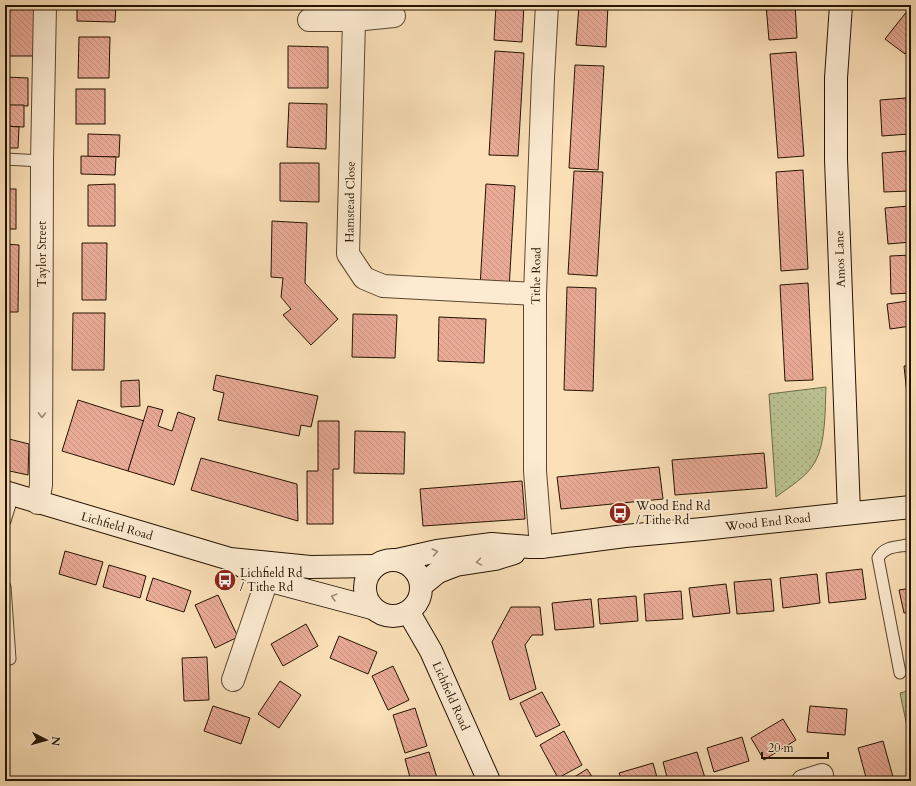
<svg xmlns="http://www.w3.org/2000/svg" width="916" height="786" font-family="Cardo,serif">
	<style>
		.grass { fill: url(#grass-dots); stroke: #706b49 }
		.building { fill: url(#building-back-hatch); stroke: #241300 }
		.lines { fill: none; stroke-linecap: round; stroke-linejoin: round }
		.lane-casing { stroke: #5a462e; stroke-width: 13 }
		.street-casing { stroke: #5a462e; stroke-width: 24 }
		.secondary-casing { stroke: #241300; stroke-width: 24 }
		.lane { stroke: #fcebd1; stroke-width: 11 }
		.street { stroke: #fcebd1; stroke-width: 22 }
		.secondary { stroke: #fcebd1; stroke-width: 22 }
		.oneway { stroke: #9b8a73 }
		.labels { text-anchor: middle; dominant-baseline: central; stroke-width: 4; stroke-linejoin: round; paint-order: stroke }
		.street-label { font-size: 12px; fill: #241300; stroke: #fcebd1 }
		.poi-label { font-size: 12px; fill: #241300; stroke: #fcebd1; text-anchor: start }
	</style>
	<defs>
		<pattern id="grass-dots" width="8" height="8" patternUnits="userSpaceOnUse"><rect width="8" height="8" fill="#bbc392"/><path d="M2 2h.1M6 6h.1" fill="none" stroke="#a1a77c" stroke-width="1.8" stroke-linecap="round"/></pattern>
		<pattern id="building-back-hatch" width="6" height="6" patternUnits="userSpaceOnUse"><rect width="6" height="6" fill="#e9aa96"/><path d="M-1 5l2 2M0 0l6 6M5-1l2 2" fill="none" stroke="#c89180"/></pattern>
	</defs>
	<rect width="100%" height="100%" fill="#fbe0b8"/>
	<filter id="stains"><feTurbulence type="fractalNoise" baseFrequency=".005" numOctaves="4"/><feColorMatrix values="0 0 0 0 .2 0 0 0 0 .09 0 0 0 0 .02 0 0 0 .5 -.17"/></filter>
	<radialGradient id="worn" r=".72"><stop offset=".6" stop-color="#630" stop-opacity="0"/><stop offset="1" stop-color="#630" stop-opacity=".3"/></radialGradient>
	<g class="grass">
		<path d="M 826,387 C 825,409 826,443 815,462 C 807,477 789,487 776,497 L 769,394 Z"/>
		<path d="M 911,690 L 911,746 L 900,693 Z"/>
	</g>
	<g class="building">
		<path d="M 9,5 L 36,5 L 34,56 L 8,56 L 8,48 L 5,48 L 5,31 L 8,31 Z"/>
		<path d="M 77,5 L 116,5 L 115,22 L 77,21 Z"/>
		<path d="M 496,5 L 524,5 L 522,42 L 494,40 Z"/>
		<path d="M 579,5 L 608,5 L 606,47 L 576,45 Z"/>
		<path d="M 766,5 L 795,5 L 797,38 L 769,40 Z"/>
		<path d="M 908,10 L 911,12 L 911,47 L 905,54 L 885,39 Z"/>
		<path d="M 79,37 L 110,37 L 109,78 L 78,78 Z"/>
		<path d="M 288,46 L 328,47 L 328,88 L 288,88 Z"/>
		<path d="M 495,51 L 524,53 L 518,156 L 489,155 Z"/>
		<path d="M 796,52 L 804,156 L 778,158 L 770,54 Z"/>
		<path d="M 575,65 L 604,66 L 598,170 L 569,168 Z"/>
		<path d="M 5,77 L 28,78 L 28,106 L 5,105 Z"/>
		<rect x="76" y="89" width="29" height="35"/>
		<path d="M 906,98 L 909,134 L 882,136 L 880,100 Z"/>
		<path d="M 289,103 L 327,104 L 326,149 L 287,147 Z"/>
		<path d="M 5,105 L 24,105 L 24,127 L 5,126 Z"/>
		<path d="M 5,126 L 19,127 L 18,148 L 5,148 Z"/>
		<path d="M 88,134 L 120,135 L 119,157 L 88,157 Z"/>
		<path d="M 906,151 L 909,191 L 884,192 L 882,153 Z"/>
		<path d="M 81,156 L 116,157 L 115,175 L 81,174 Z"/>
		<path d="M 280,163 L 319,163 L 319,202 L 280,201 Z"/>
		<path d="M 803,170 L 808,269 L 781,271 L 776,172 Z"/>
		<path d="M 574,171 L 603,172 L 597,276 L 568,274 Z"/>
		<path d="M 115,184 L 115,226 L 88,226 L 88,185 Z"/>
		<path d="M 486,184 L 515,186 L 509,289 L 480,287 Z"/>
		<rect x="5" y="189" width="11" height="40"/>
		<path d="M 909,206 L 911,242 L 888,244 L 885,208 Z"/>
		<path d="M 272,221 L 307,223 L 305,283 L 338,319 L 311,345 L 283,315 L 291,309 L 281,297 L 283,278 L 271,277 Z"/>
		<path d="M 82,243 L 107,243 L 106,300 L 82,300 Z"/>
		<path d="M 5,244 L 19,245 L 18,312 L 5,312 Z"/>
		<path d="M 911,255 L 911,293 L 891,294 L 890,256 Z"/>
		<path d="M 808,283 L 813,380 L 785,381 L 780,285 Z"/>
		<path d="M 567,287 L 596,288 L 593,391 L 564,390 Z"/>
		<path d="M 908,301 L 909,307 L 911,307 L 911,326 L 890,329 L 887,304 Z"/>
		<path d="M 73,313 L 105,313 L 104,370 L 72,370 Z"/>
		<path d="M 353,314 L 397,315 L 395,358 L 352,357 Z"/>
		<path d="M 439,317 L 486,319 L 484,363 L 438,361 Z"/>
		<path d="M 911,365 L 911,423 L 910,423 L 904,366 Z"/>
		<path d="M 216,375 L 318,396 L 311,427 L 301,425 L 299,436 L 218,420 L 224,393 L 213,390 Z"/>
		<path d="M 139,380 L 140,406 L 121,407 L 121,381 Z"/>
		<path d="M 78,400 L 144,421 L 128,471 L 62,451 Z"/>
		<path d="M 148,406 L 163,410 L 158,426 L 172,431 L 178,412 L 195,418 L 174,485 L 128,471 Z"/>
		<path d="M 318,421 L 339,421 L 339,469 L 333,469 L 333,524 L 307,524 L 307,471 L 318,471 Z"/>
		<path d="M 355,431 L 405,432 L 404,474 L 354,473 Z"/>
		<path d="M 5,438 L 29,444 L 28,475 L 5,470 Z"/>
		<path d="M 764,453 L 767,488 L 675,495 L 672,460 Z"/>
		<path d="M 201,458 L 297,484 L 298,521 L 191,490 Z"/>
		<path d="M 659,467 L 663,499 L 561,509 L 557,477 Z"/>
		<path d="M 522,481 L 525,519 L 423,526 L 420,489 Z"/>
		<path d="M 65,551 L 103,562 L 96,585 L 59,574 Z"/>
		<path d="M 109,565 L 146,576 L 140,598 L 103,587 Z"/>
		<path d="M 862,569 L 866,599 L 829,603 L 826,573 Z"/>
		<path d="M 817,574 L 820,603 L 783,608 L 780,578 Z"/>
		<path d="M 153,578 L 191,591 L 184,612 L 146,600 Z"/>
		<path d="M 771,579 L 774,611 L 737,614 L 734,582 Z"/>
		<path d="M 726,584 L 730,613 L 693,617 L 689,588 Z"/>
		<path d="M 911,588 L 911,612 L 904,613 L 899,590 Z"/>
		<path d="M 681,591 L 683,619 L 646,621 L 644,594 Z"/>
		<path d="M 218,595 L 238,637 L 215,648 L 195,605 Z"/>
		<path d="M 636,596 L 638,621 L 600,624 L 598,599 Z"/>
		<path d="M 591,599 L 594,627 L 555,630 L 552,603 Z"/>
		<path d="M 511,607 L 540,607 L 543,635 L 532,635 L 525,645 L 536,689 L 510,700 L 492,642 Z"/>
		<path d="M 306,624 L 318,646 L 283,666 L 271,644 Z"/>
		<path d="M 339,636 L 377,652 L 368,674 L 330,658 Z"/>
		<path d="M 207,657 L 209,700 L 184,701 L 182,658 Z"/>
		<path d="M 393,666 L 409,700 L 388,710 L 372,676 Z"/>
		<path d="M 280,681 L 301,695 L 279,728 L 258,714 Z"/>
		<path d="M 542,692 L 560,725 L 536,737 L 520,703 Z"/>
		<path d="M 213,706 L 250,718 L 241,744 L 204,731 Z"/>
		<path d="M 810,706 L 847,709 L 845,735 L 807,732 Z"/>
		<path d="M 415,708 L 427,746 L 405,753 L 393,715 Z"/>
		<path d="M 783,719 L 796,740 L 764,760 L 751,738 Z"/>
		<path d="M 564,731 L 582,765 L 558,778 L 540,745 Z"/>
		<path d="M 742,737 L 749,761 L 714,772 L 707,748 Z"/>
		<path d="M 883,741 L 893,777 L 879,781 L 867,781 L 858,748 Z"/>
		<path d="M 429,752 L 438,781 L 411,781 L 405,759 Z"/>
		<path d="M 697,752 L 706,781 L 668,781 L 663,762 Z"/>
		<path d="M 653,763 L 658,781 L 622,781 L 619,773 Z"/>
		<path d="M 587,769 L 595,781 L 568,781 Z"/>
	</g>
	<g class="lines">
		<g class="lane-casing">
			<g id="lane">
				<path d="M 5,159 L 42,161"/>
				<path d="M 5,521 L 13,495"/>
				<path d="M 5,587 L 10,659"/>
				<path d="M 900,673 L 878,558 C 885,546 896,547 908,545 L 911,543"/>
			</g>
		</g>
		<g class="street-casing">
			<g id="street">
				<path d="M 309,20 L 354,20 L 394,16"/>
				<path d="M 354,20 L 348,254 L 364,278 L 383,286 L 535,294"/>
				<path d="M 38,503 L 41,485 L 42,161 L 45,5"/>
				<path d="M 541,547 L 535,471 L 535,294 L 543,77 L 547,5"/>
				<path d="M 233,680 L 267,580"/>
				<path d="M 803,781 L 822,775"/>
			</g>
		</g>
		<g class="secondary-casing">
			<g id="secondary">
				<path d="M 841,5 L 836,78 L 836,159 L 849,513"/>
				<path d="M 5,492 L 230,559 L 310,567 L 375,566"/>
				<circle cx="393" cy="588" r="28"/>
				<path d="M 397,560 L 437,551 L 492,544 L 530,547 L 541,547 L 625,536 L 703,529 L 911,507"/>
				<path d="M 237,563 L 267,580 L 372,608"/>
				<path d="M 422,585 L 438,572 L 456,565 L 495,559 L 514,553"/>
				<path d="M 409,613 L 431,651 L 489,781"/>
			</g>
		</g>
		<use href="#lane" class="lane"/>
		<use href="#street" class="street"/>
		<use href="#secondary" class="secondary"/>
	</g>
	<defs><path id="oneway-chevron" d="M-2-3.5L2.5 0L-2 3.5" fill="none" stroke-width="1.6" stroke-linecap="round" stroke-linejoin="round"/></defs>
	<g class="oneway">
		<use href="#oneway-chevron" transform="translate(42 415) rotate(91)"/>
		<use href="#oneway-chevron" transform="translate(435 552) rotate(-11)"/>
		<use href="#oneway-chevron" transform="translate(479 562) rotate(171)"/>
		<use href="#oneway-chevron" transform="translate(334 597) rotate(-165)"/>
	</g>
	<defs>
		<g id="bus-disc" transform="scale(1.15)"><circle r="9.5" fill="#8f2418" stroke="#fcebd1"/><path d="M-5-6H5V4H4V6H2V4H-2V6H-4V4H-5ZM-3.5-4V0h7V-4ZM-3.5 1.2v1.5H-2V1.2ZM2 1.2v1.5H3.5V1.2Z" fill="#fff"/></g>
	</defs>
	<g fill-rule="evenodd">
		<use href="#bus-disc" x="620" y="513"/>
		<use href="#bus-disc" x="225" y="580"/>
	</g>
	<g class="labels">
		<g class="street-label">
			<text transform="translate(350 202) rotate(-89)">Hamstead Close</text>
			<text transform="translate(42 254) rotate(-90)">Taylor Street</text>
			<text transform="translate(840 259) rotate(-92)">Amos Lane</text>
			<text transform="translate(536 276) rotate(-89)">Tithe Road</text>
			<text transform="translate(768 522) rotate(-6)">Wood End Road</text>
			<text transform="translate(117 526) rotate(16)">Lichfield Road</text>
			<text transform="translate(451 696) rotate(66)">Lichfield Road</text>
		</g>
		<g class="poi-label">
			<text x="636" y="506">Wood End Rd<tspan x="636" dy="14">/ Tithe Rd</tspan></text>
			<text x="240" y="573">Lichfield Rd<tspan x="240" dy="14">/ Tithe Rd</tspan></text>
		</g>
	</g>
	<rect width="916" height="786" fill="none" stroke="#fbe0b8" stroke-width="20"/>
	<rect x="6" y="6" width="904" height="774" fill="none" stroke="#241300" stroke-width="2"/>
	<rect x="10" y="10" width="896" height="766" fill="none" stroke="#241300"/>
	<g transform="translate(46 740) rotate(96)" stroke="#fcebd1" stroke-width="3" paint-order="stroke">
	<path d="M0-3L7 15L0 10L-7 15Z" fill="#241300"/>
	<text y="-6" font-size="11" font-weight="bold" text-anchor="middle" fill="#241300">N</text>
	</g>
	<path d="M762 752v6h66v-6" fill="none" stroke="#241300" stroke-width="2"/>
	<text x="768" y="752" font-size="12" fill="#241300" stroke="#fcebd1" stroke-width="3" paint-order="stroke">20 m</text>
	<rect width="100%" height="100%" filter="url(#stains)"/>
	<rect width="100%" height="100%" fill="url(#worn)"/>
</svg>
